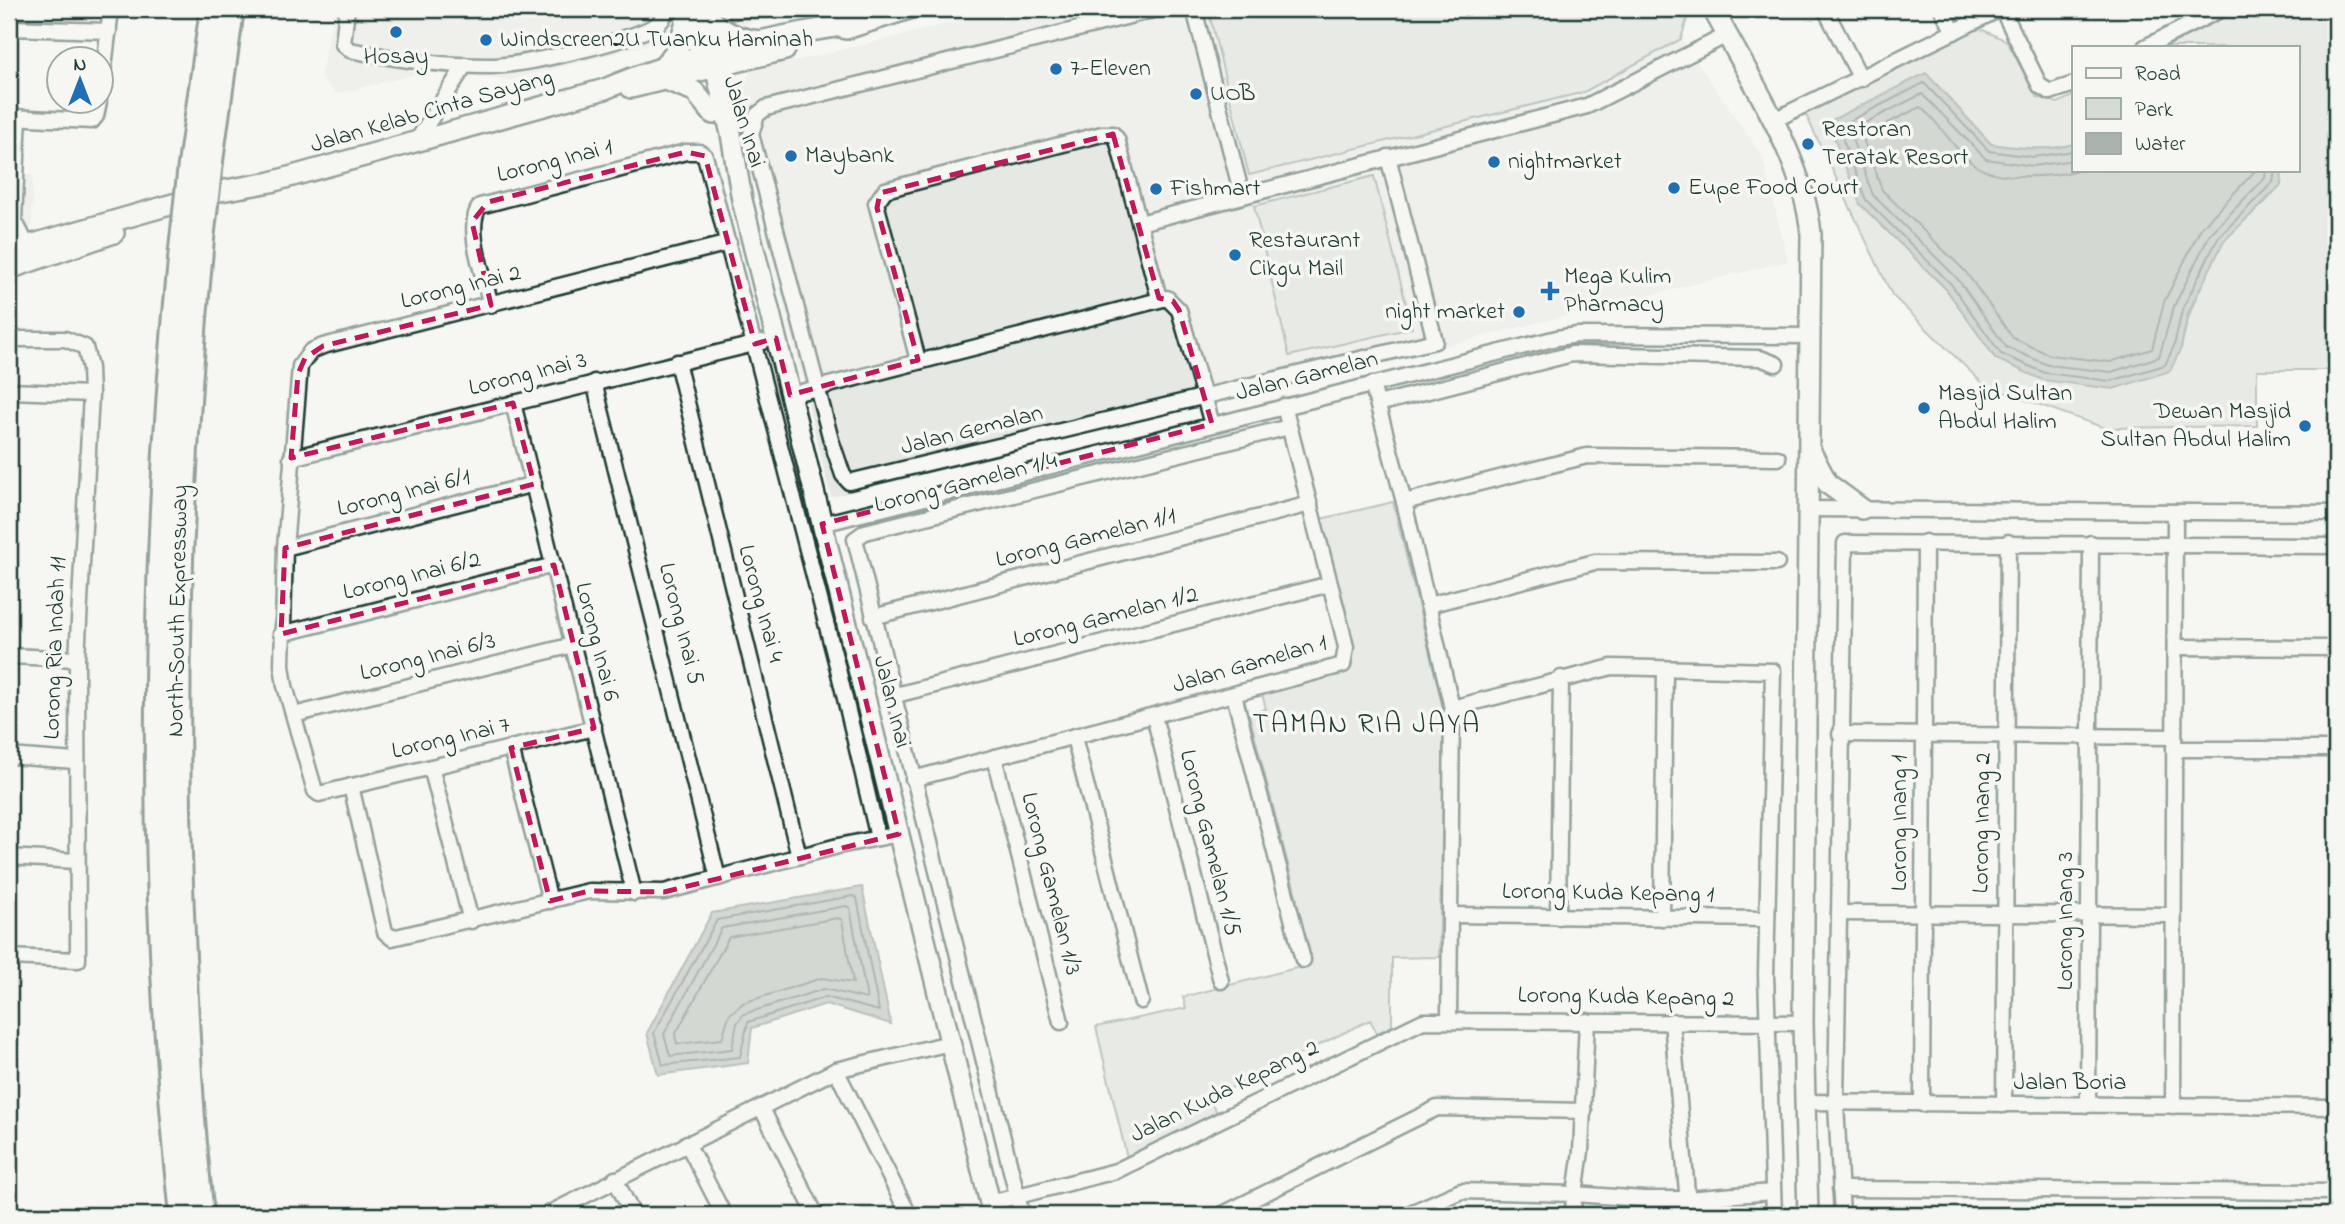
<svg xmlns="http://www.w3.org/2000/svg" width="2345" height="1224" font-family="'Indie Flower',sans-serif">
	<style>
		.built { fill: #e6e8e4 }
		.green { fill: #d6dbd6; stroke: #7a8c85; stroke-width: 2 }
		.water { fill: #aab3ae; stroke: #72847d; stroke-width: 2 }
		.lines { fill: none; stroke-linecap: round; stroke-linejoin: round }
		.shore { stroke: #576c65; stroke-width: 2 }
		.street-casing { stroke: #1f3d34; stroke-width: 19 }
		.secondary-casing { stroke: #1f3d34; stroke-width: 24 }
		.highway-casing { stroke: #1f3d34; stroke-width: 30 }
		.street { stroke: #f6f6f2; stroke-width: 14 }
		.secondary { stroke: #f6f6f2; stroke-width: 19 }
		.highway { stroke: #f6f6f2; stroke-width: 24 }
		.highway-bridge-casing { stroke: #1f3d34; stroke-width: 30; stroke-linecap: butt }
		.highway-bridge { stroke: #f6f6f2; stroke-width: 24 }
		.marked { fill: none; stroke: #c2185b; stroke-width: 5; stroke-dasharray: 14 9; stroke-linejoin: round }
		.poi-dot { fill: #1f6fb2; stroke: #f6f6f2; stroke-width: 2.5 }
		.labels { text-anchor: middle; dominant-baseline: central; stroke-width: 7; stroke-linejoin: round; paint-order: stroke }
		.poi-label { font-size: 24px; fill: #1f3d34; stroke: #f6f6f2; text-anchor: start }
		.street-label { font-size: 24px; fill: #1f3d34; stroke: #f6f6f2 }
		.quarter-label { font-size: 28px; letter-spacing: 2px; fill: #1f3d34; stroke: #f6f6f2 }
	</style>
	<rect width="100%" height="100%" fill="#f6f6f2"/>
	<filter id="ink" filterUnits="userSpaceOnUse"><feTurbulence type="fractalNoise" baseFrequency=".0143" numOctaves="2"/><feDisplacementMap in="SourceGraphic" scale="14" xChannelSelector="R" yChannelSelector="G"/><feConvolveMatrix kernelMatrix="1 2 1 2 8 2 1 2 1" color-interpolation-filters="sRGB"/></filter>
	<g filter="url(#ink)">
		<g class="built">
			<path d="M 335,9 L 452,9 L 500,15 L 500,9 L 676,9 L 677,16 L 661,41 L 512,80 L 424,72 L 336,94 L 320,78 Z"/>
			<path d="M 711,9 L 800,9 L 739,26 Z"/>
			<path d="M 1009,9 L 1208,9 L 1250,175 L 1584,92 L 1681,39 L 1762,156 L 1788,261 L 831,497 L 733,101 L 750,72 Z"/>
			<path d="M 9,174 L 33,175 L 32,228 L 9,235 Z"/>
		</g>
		<g class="green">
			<path d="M 1208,9 L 1690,9 L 1681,39 L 1584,92 L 1249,175 Z"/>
			<path d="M 2239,9 L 2336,9 L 2336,370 L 2257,370 L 2257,426 L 2105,428 L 1984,385 L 1892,295 L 1804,111 L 1979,28 L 2007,41 L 2037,97 L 2058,103 L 2074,95 L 2074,144 C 2045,152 2020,148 1991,144 L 1926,74 L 1860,204 L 1946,289 L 1996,359 L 2181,348 C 2188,311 2203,276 2223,243 C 2240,217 2279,203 2282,170 L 2298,170 L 2298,47 L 2166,47 Z"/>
			<path d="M 1374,176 L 1412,328 L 1289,356 L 1254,206 Z"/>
			<path d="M 1393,502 L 1445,716 L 1439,957 L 1392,958 L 1392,1026 L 1377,1033 L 1370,1020 L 1208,1099 L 1217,1112 L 1127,1158 L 1096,1027 L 1186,1008 L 1183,997 L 1308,965 L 1292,901 L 1297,899 L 1249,714 L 1266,709 L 1262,694 L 1342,673 L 1353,659 L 1321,519 Z"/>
		</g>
		<g class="water">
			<path d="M 1926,73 L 1991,144 C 2020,148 2045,152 2074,144 L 2074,170 L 2282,170 L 2281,185 L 2224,241 L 2188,313 L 2181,348 L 2170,371 L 2113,389 L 2043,380 L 1996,359 L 1946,289 L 1860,204 L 1828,122 Z"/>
			<path d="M 862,887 L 891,1024 L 826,1004 L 752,1028 L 748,1063 L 658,1075 L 647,1033 L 712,913 Z"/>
		</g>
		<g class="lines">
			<g class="shore">
				<path d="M 2074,151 L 2033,157 L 1989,151 L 1924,83 L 1838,127 L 1866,200 L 1951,284 L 2001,354 L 2045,373 L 2111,381 L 2165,365 L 2174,346 L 2182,310 L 2218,238 L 2273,182 L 2275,170"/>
				<path d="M 2074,160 L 2033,166 L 1986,159 L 1922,94 L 1849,131 L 1873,195 L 1957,278 L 2006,347 L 2048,365 L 2111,372 L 2159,357 L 2174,306 L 2210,234 L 2265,178 L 2266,170"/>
				<path d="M 2079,170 C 2054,177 1998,181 1976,166 C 1954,151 1941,123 1920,107 L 1862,136 L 1882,190 L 1965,271 L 2013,338 L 2050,355 L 2110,362 L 2152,349 L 2164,302 L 2201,228 L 2256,170"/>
				<path d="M 853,896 L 857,898 L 879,1011 L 826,997 L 748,1022 L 740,1057 L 663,1065 L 654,1033 L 717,920 Z"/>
				<path d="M 846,906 L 850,908 L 867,999 L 824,989 L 744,1014 L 737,1023 L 732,1049 L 670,1056 L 664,1034 L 722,928 Z"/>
				<path d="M 838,918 L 842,920 L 853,983 L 822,978 L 743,1003 L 729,1015 L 722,1039 L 677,1044 L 675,1035 L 729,937 Z"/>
			</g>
			<g class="street-casing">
				<g id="street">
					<path d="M 347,9 L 343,44 L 350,50 C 394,59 444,66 489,66 C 522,66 626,42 655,26 C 662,22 665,16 666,9"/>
					<path d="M 726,9 L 734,11 L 745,9"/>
					<path d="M 1157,9 L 766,108 L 757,115 L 751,134 L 831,440 L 843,475 L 849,482 L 1435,341 L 1388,157"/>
					<path d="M 1194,9 L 1242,195"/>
					<path d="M 1825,9 L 1861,79"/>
					<path d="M 1942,9 L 1954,32"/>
					<path d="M 2002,9 L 2040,86 L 2050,92 L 2074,84"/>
					<path d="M 701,10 L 712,54"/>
					<path d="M 688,15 L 699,58"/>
					<path d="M 9,28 L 109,31"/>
					<path d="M 2145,47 L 2222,9"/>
					<path d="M 102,84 L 111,9"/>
					<path d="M 9,117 L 92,121 L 96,116 L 99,102"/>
					<path d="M 19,117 L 14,220 L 27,245"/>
					<path d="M 1772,121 L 2000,9"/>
					<path d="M 416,142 L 465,65"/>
					<path d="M 1140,223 L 1587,106 L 1727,35"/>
					<path d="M 491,305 C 485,279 464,227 480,206 L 686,152 L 700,152 L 705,156 L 838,669 L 878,838"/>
					<path d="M 9,339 L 65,339 L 85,347 L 90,368 L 91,394 L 77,659 L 78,960 L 9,957"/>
					<path d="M 918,360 L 876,203 L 885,190 L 1102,134 L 1113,134 L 1117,139 L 1159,298"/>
					<path d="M 677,362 L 799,856"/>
					<path d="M 594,382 L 718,878"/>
					<path d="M 1372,384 L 1404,502 L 1452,708 L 1449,1019"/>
					<path d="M 9,391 L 91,394"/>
					<path d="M 790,395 L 1167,298 L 1179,310 L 1212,424"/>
					<path d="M 513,403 L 634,893"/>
					<path d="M 1378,404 L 1572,354 L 1760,358 L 1776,364"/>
					<path d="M 291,458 L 762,342"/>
					<path d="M 1404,502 L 1587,456 L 1778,458"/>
					<path d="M 1807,509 L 2336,513"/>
					<path d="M 822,524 L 1557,338 L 1577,335 L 1810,336"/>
					<path d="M 285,548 L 534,484"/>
					<path d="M 1428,605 L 1595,562 L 1777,563"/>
					<path d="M 873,617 L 1310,504"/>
					<path d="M 281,634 L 554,565"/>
					<path d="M 2175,647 L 2336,648"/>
					<path d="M 9,656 L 77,659"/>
					<path d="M 1234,695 L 1303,960"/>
					<path d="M 892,696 L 1330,584"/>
					<path d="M 1452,708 L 1612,667 L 1773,671 L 1766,975 L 1774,1215"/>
					<path d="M 294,715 L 573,645"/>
					<path d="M 1154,716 L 1221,981"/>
					<path d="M 594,728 L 319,794 L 315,791 L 285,686 L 282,665 L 285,548 L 300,366 L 311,351 L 323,346 L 729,243"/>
					<path d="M 1840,734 L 2174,737"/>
					<path d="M 1074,737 L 1141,1001"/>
					<path d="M 511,748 L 550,901"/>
					<path d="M 2174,749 L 2336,749"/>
					<path d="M 9,756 L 75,761"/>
					<path d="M 994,757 L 1061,1022"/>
					<path d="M 431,767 L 471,921"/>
					<path d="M 913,779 L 1343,665 L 1346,647 L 1341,626 L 1284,406"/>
					<path d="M 351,786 L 385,932 L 392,938 L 589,891 L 664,892 L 838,846 L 899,834"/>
					<path d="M 9,857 L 76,861"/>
					<path d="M 1839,913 L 2173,915"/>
					<path d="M 1450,915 L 1766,919"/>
					<path d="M 1558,917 L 1561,678"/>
					<path d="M 1662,918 L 1665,669"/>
					<path d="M 1672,1021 L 1689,1215"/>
					<path d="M 836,1070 L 909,1215"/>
					<path d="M 1803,1102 L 2336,1107"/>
					<path d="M 1922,1104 L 1925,542"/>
					<path d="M 2004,1105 L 2008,542"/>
					<path d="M 2088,1105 L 2091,543"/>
					<path d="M 2173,1106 L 2175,512"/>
					<path d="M 761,1107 L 816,1215"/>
					<path d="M 687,1143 L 724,1215"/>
					<path d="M 615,1179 L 633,1215"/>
					<path d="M 1840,1189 L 2336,1192"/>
					<path d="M 990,1203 L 1116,1171 L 1423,1021 L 1803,1023"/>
					<path d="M 546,1215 L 836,1070 L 950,1043"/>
					<path d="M 1022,1215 L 855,539 L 865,532 L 1289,427"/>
					<path d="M 1221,1215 L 1437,1108 L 1584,1111"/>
					<path d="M 1406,1215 L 1461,1191 L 1575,1194 L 1643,1199 L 1687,1199 L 1772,1192"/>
					<path d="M 1572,1215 L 1581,1151 L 1587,1021"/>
					<path d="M 1842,1215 L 1836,1104 L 1845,543 L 2336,546"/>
				</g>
			</g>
			<g class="secondary-casing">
				<g id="secondary">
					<path d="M 1713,9 C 1748,76 1804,158 1811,234 L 1803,1023 L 1808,1215"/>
					<path d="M 701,10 C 718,29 735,39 760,41"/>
					<path d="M 846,29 L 909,9"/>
					<path d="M 712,54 L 731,134 L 742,200 L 993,1215"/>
					<path d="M 663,67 L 678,48 L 688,15"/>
					<path d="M 668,81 L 694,91 L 713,114"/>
					<path d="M 631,88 L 785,50"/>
					<path d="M 9,251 L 215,192 L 271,182 L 605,89 C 677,58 780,33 858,24"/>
					<path d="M 9,269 L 114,233"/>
					<path d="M 1810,450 L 1828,484 L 1862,509"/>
				</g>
			</g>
			<g class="highway-casing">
				<g id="highway">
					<path d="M 210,161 L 231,9"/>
					<path d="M 191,165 L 213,9"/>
					<path d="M 201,239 C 178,478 171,717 183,957 C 187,1043 191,1129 201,1215"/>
					<path d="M 183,1215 C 149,891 150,564 183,240"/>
				</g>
			</g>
			<use href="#street" class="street"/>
			<use href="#secondary" class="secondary"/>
			<use href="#highway" class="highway"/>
			<g class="highway-bridge-casing">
				<g id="highway-bridge">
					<path d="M 201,239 L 210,161"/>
					<path d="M 183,240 L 191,165"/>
				</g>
			</g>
			<use href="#highway-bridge" class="highway-bridge"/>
		</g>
	</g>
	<path d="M0 0H2345V1224H0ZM 1113,134 L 1159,298 L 1173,301 L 1179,310 L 1212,424 L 822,524 L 899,834 L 664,892 L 589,891 L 550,901 L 511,748 L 594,728 L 554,565 L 281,634 L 285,548 L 534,484 L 513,403 L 291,458 L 298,374 L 305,358 L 323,346 L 491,305 L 472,222 L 488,202 L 686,152 L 705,156 L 755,344 L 776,338 L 790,395 L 918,360 L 877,208 L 880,193 Z" fill="#f6f6f2" fill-opacity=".55" fill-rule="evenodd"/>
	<path class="marked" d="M 1113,134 L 1159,298 L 1173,301 L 1179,310 L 1212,424 L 822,524 L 899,834 L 664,892 L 589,891 L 550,901 L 511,748 L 594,728 L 554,565 L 281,634 L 285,548 L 534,484 L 513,403 L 291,458 L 298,374 L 305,358 L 323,346 L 491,305 L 472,222 L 488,202 L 686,152 L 705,156 L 755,344 L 776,338 L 790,395 L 918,360 L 877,208 L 880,193 Z"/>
	<g class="poi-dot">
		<circle cx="396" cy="32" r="7"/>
		<circle cx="486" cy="40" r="7"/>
		<circle cx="1056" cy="69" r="7"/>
		<circle cx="1196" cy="94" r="7"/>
		<circle cx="1808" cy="144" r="7"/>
		<circle cx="791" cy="156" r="7"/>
		<circle cx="1494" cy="162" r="7"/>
		<circle cx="1674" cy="188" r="7"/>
		<circle cx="1156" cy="189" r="7"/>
		<circle cx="1235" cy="255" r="7"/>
		<path d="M1546.5 280.5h7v7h7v7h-7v7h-7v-7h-7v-7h7z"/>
		<circle cx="1519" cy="312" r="7"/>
		<circle cx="1924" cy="408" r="7"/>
		<circle cx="2305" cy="426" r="7"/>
	</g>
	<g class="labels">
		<g class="poi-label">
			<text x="500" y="40">Windscreen2U Tuanku Haminah</text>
			<text x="396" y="57" text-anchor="middle">Hosay</text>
			<text x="1070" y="69">7-Eleven</text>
			<text x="1210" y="94">UOB</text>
			<text x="1822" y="130">Restoran<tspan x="1822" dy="28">Teratak Resort</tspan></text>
			<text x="805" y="156">Maybank</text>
			<text x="1508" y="162">nightmarket</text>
			<text x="1688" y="188">Eupe Food Court</text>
			<text x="1170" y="189">Fishmart</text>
			<text x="1249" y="241">Restaurant<tspan x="1249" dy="28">Cikgu Mail</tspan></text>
			<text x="1564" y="277">Mega Kulim<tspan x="1564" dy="28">Pharmacy</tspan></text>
			<text x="1505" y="312" text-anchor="end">night market</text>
			<text x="1938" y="394">Masjid Sultan<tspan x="1938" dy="28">Abdul Halim</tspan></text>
			<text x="2291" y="412" text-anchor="end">Dewan Masjid<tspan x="2291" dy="28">Sultan Abdul Halim</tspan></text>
		</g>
		<g class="street-label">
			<text transform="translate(432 112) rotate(-16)">Jalan Kelab Cinta Sayang</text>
			<text transform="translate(743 122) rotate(73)">Jalan Inai</text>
			<text transform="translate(555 162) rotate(-14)">Lorong Inai 1</text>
			<text transform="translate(461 288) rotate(-14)">Lorong Inai 2</text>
			<text transform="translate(528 375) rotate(-14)">Lorong Inai 3</text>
			<text transform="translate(1307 377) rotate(-14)">Jalan Gamelan</text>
			<text transform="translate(972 431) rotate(-14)">Jalan Gemalan</text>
			<text transform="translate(966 484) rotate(-14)">Lorong Gamelan 1/4</text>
			<text transform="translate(404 494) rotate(-14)">Lorong Inai 6/1</text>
			<text transform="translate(1086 539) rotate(-14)">Lorong Gamelan 1/1</text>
			<text transform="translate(412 577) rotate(-14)">Lorong Inai 6/2</text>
			<text transform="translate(760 604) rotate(75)">Lorong Inai 4</text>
			<text transform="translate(179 611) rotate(-89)">North–South Expressway</text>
			<text transform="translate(1106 618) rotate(-14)">Lorong Gamelan 1/2</text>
			<text transform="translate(680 624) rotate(76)">Lorong Inai 5</text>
			<text transform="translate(596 642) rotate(76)">Lorong Inai 6</text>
			<text transform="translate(56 648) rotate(-88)">Lorong Ria Indah 11</text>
			<text transform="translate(428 658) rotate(-14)">Lorong Inai 6/3</text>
			<text transform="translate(1250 665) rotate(-16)">Jalan Gamelan 1</text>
			<text transform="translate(891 702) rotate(76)">Jalan Inai</text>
			<text transform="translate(451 739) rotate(-13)">Lorong Inai 7</text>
			<text transform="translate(1900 823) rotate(-90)">Lorong Inang 1</text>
			<text transform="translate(1983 823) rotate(-89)">Lorong Inang 2</text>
			<text transform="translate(1209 843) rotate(76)">Lorong Gamelan 1/5</text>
			<text transform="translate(1050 884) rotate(76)">Lorong Gamelan 1/3</text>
			<text transform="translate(1608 894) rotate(1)">Lorong Kuda Kepang 1</text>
			<text transform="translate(2066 921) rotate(-90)">Lorong Inang 3</text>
			<text transform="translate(1626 998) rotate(1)">Lorong Kuda Kepang 2</text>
			<text x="2070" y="1083">Jalan Boria</text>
			<text transform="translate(1225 1092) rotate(-26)">Jalan Kuda Kepang 2</text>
		</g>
		<g class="quarter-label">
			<text x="1367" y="725">TAMAN RIA JAYA</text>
		</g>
	</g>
	<rect width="2345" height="1224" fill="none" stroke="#f6f6f2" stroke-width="35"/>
	<rect x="18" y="18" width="2310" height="1189" fill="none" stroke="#1f3d34" stroke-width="2.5" filter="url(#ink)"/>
	<rect x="2072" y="46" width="228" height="126" fill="#f6f6f2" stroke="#a0aca6" stroke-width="2"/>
	<rect x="2086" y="68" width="35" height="10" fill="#f6f6f2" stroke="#a0aca6" stroke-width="2"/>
	<text x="2135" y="80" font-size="21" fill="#1f3d34">Road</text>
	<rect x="2086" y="98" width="35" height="21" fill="#d6dbd6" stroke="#a0aca6" stroke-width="2"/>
	<text x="2135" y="116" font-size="21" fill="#1f3d34">Park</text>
	<rect x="2086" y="133" width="35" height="21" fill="#aab3ae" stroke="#a0aca6" stroke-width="2"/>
	<text x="2135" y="150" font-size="21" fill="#1f3d34">Water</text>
	<g transform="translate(80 80)"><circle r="33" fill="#f6f6f2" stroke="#a0aca6" stroke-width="2"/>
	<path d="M0-5L12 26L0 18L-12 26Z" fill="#1f6fb2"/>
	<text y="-10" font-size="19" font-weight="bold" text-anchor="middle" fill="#1f3d34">N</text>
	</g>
</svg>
